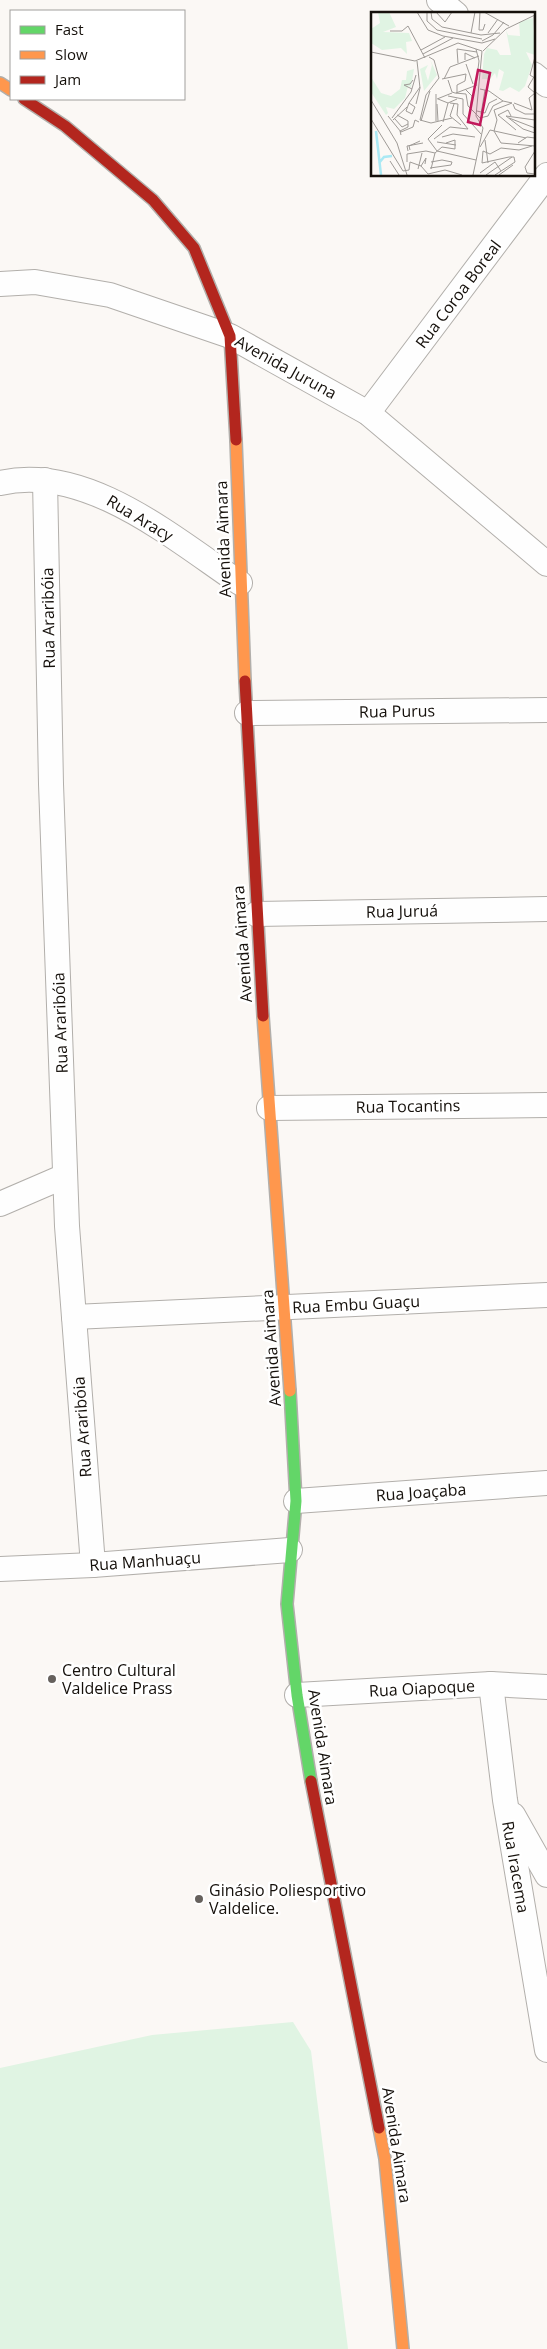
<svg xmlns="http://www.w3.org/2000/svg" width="547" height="2349" font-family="'Open Sans',sans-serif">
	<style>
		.green { fill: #e0f4e3 }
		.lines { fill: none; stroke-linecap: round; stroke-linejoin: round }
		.street-casing { stroke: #b2afab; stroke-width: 26 }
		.fast-casing { stroke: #b2afab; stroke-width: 14 }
		.slow-casing { stroke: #b2afab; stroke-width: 14 }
		.jam-casing { stroke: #b2afab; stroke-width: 14 }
		.street { stroke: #fefefe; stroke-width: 24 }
		.fast { stroke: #63d668; stroke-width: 11 }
		.slow { stroke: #ff974d; stroke-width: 11 }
		.jam { stroke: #b3261e; stroke-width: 11 }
		.poi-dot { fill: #66615d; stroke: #fff; stroke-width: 2 }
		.labels { text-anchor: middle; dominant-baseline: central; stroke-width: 5; stroke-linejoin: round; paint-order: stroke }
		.street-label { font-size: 16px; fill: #15100b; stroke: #fff }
		.poi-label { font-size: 16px; fill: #15100b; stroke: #fff; text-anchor: start }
		.inset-river { fill: none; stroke: #aae9f4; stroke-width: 2.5 }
		.inset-road { fill: none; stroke: #9f9b97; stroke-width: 1 }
		.view { fill: #c2185b; fill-opacity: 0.15; stroke: #c2185b; stroke-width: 2.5 }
		.inset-edge { fill: none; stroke: #15100b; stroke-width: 2.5 }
	</style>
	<rect width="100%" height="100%" fill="#fbf8f5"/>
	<path class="green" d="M 293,2022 L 311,2051 L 348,2349 L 0,2349 L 0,2068 L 152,2035 Z"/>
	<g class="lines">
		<g class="street-casing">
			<g id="street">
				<path d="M 439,0 L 456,14"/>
				<path d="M 533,74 L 547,85"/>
				<path d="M 0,284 L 35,282 L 110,295 L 230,336 L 368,413 L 547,564"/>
				<path d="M 368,413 L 547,175"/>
				<path d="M 45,480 L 51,784 L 67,1226 L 93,1565"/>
				<path d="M 0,483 C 86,463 173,538 240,583"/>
				<path d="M 247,713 L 547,710"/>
				<path d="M 256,914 L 547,909"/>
				<path d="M 269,1108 L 547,1105"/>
				<path d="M 0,1204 L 65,1176"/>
				<path d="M 74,1317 L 547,1295"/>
				<path d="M 296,1501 L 547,1483"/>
				<path d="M 0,1569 L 93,1565 L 290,1550"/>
				<path d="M 491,1684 L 505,1800 L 547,2050"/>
				<path d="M 297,1695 L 491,1684 L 547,1687"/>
				<path d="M 513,1815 L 547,1875"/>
			</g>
		</g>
		<g class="fast-casing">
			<path id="fast" d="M 290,1391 L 296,1501 L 287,1604 L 297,1695 L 311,1781"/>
		</g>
		<g class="slow-casing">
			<g id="slow">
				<path d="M 0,83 L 11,90"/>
				<path d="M 236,440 L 245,681"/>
				<path d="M 263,1016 L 290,1391"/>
				<path d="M 379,2128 L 385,2159 L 403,2349"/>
			</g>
		</g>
		<g class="jam-casing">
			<g id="jam">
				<path d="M 24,99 L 65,126 L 153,200 L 194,248 L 230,336 L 236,440"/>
				<path d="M 245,681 L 263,1016"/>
				<path d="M 311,1781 L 379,2128"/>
			</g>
		</g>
		<use href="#street" class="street"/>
		<use href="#fast" class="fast"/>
		<use href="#slow" class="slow"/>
		<use href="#jam" class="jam"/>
	</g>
	<g class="poi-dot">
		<circle cx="52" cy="1679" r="5"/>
		<circle cx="199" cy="1899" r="5"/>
	</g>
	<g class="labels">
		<g class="street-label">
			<text transform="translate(458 294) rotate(-53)">Rua Coroa Boreal</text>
			<text transform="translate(286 367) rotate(29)">Avenida Juruna</text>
			<text transform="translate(140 518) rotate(31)">Rua Aracy</text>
			<text transform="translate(223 539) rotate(-92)">Avenida Aimara</text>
			<text transform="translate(48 618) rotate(-91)">Rua Araribóia</text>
			<text transform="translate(397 711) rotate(-1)">Rua Purus</text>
			<text transform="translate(402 911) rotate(-1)">Rua Juruá</text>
			<text transform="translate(242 944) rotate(-94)">Avenida Aimara</text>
			<text transform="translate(60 1023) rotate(-92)">Rua Araribóia</text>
			<text transform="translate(408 1106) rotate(-1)">Rua Tocantins</text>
			<text transform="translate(356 1304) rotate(-3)">Rua Embu Guaçu</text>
			<text transform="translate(271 1348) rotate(-94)">Avenida Aimara</text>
			<text transform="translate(82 1427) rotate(-94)">Rua Araribóia</text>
			<text transform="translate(421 1492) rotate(-4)">Rua Joaçaba</text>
			<text transform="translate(145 1561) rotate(-4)">Rua Manhuaçu</text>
			<text transform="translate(422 1688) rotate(-3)">Rua Oiapoque</text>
			<text transform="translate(323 1747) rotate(81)">Avenida Aimara</text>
			<text transform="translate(516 1867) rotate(80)">Rua Iracema</text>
			<text transform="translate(397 2145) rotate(81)">Avenida Aimara</text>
		</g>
		<g class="poi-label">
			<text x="62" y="1670">Centro Cultural<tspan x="62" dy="18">Valdelice Prass</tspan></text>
			<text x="209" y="1890">Ginásio Poliesportivo<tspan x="209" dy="18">Valdelice.</tspan></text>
		</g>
	</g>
	<g transform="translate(371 12)">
		<rect width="164" height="164" fill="#fbf8f5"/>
		<path d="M 7,0 L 18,0 L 25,15 L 12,20 L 38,21 L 41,29 L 35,30 L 36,42 L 30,36 L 11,38 L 0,31 L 0,17 L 9,11 ZM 162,6 L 164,43 L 155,40 L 161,53 L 154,74 L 148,80 L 139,75 L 132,79 L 128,78 L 133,60 L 128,57 L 126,67 L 124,61 L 119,67 L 111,67 L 113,42 L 116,36 L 126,38 L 129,43 L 140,43 L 135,18 L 137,23 L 149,24 L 148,10 ZM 59,47 L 66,63 L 53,79 L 49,57 L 57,53 L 54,59 L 57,69 L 61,53 ZM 43,57 L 40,75 L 37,74 L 34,86 L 23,97 L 15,95 L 17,101 L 15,103 L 0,80 L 0,65 L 10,81 L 20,84 L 29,77 L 31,68 L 35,68 L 36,59 Z" fill="#e0f4e3"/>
		<path class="inset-river" d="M 5,119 L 10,163M 8,151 L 13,145 L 21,144"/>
		<path class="inset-road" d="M 46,0 L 57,18 L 72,24 L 111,31 L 124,27M 56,0 L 56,9 L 66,18 L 111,27M 60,0 L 61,7 L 71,15 L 110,23 L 129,21M 65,0 L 74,10 L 81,0M 109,0 L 108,18 L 112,18 L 114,12M 113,0 L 138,14M 163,3 L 164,36M 19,19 L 31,19 L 37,14 L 54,46M 100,21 L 104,0M 117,21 L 127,7M 111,29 L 122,23 L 133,10M 50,38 L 74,25M 112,39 L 135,17 L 164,3M 0,40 L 44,49 L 87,31 L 111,39M 52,42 L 82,26M 94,48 L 94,41 L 104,46M 87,51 L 86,37 L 106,40M 95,52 L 102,72M 164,63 L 157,75 L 164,81M 162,65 L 159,63 L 164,45M 71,67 L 95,62M 73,67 L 79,55 L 108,44M 77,68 L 81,80 L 84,81M 105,73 L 108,49 L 105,37M 41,77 L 33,73 L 39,72 L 42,68M 94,77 L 101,84 L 99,96M 109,77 L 118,79 L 132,89 L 141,91M 84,81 L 95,82 L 97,94 L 109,106 L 117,104 L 122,94 L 132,89M 85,81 L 106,73M 86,81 L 86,73 L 94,69 L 95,62M 65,82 L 65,109M 77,84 L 92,87 L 92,102 L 110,122M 66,87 L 81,81M 67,87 L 77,91 L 86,87M 0,88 L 26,131 L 36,163M 38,91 L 44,95 L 41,102 L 35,99 L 38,91 L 49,75M 143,91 L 161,98M 45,92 L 49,76 L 46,49M 66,92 L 67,109M 83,92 L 79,104 L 90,113M 142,92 L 144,97 L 154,102 L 164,102M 161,98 L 158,86 L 164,81M 106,99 L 114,101 L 118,91 L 126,87M 110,102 L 114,78M 26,103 L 37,109 L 37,115 L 29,119 L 30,123M 17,104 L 30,120 L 42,115 L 44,108 L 48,110M 140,104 L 137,98 L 127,103 L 145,118M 21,106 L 40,80 L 45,63M 138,106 L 164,116M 0,107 L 32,159 L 38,158 L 39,150 L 50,154 L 57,162 L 74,158 L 91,163M 24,107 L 31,115 L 37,112M 22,108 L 36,95M 49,108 L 55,83 L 68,66 L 63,48 L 58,45M 49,108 L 60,111 L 81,106M 164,108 L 135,104 L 152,117 L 164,121M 50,109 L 59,79M 72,110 L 77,91M 71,113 L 57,127 L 66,139 L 105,148M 123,119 L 130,131 L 164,134M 123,119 L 126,108 L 123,98 L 141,91M 71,125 L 82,122 L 104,125M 63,127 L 79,115 L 97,117 L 86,103 L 87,92 L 79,91M 114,128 L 117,151M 66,130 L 85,133M 147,131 L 156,125 L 164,126M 71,135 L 84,137 L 84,128 L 75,131M 109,135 L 119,118 L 155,126M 39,138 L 38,134 L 49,129M 37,139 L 36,134 L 52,131M 164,139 L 154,155 L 156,161 L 164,162M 19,149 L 28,163M 36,150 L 36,142 L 55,139 L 64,141M 111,151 L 112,139 L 119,142 L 130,136 L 148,138 L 161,134M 111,151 L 138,145 L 143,145 L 144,150M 50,154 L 55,146 L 54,152M 59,156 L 80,153 L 81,150 L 71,148 L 60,150M 47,157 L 51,141M 60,157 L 64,141 L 71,135M 109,161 L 124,150 L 130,159M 102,163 L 112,116 L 105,104 L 111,39M 115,163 L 141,145M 124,163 L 144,150M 128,163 L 142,153"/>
		<path class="view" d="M 107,58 L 119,61 L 109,113 L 97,110 Z"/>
		<rect width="164" height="164" class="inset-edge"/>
	</g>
	<rect x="10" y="10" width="175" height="90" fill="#ffffff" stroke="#a19f9d"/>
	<rect x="20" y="26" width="25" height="8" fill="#63d668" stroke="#a19f9d"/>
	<text x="55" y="35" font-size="15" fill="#15100b">Fast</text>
	<rect x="20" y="51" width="25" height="8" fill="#ff974d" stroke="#a19f9d"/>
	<text x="55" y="60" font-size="15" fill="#15100b">Slow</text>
	<rect x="20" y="76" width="25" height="8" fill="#b3261e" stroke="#a19f9d"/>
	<text x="55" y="85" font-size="15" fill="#15100b">Jam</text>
</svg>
